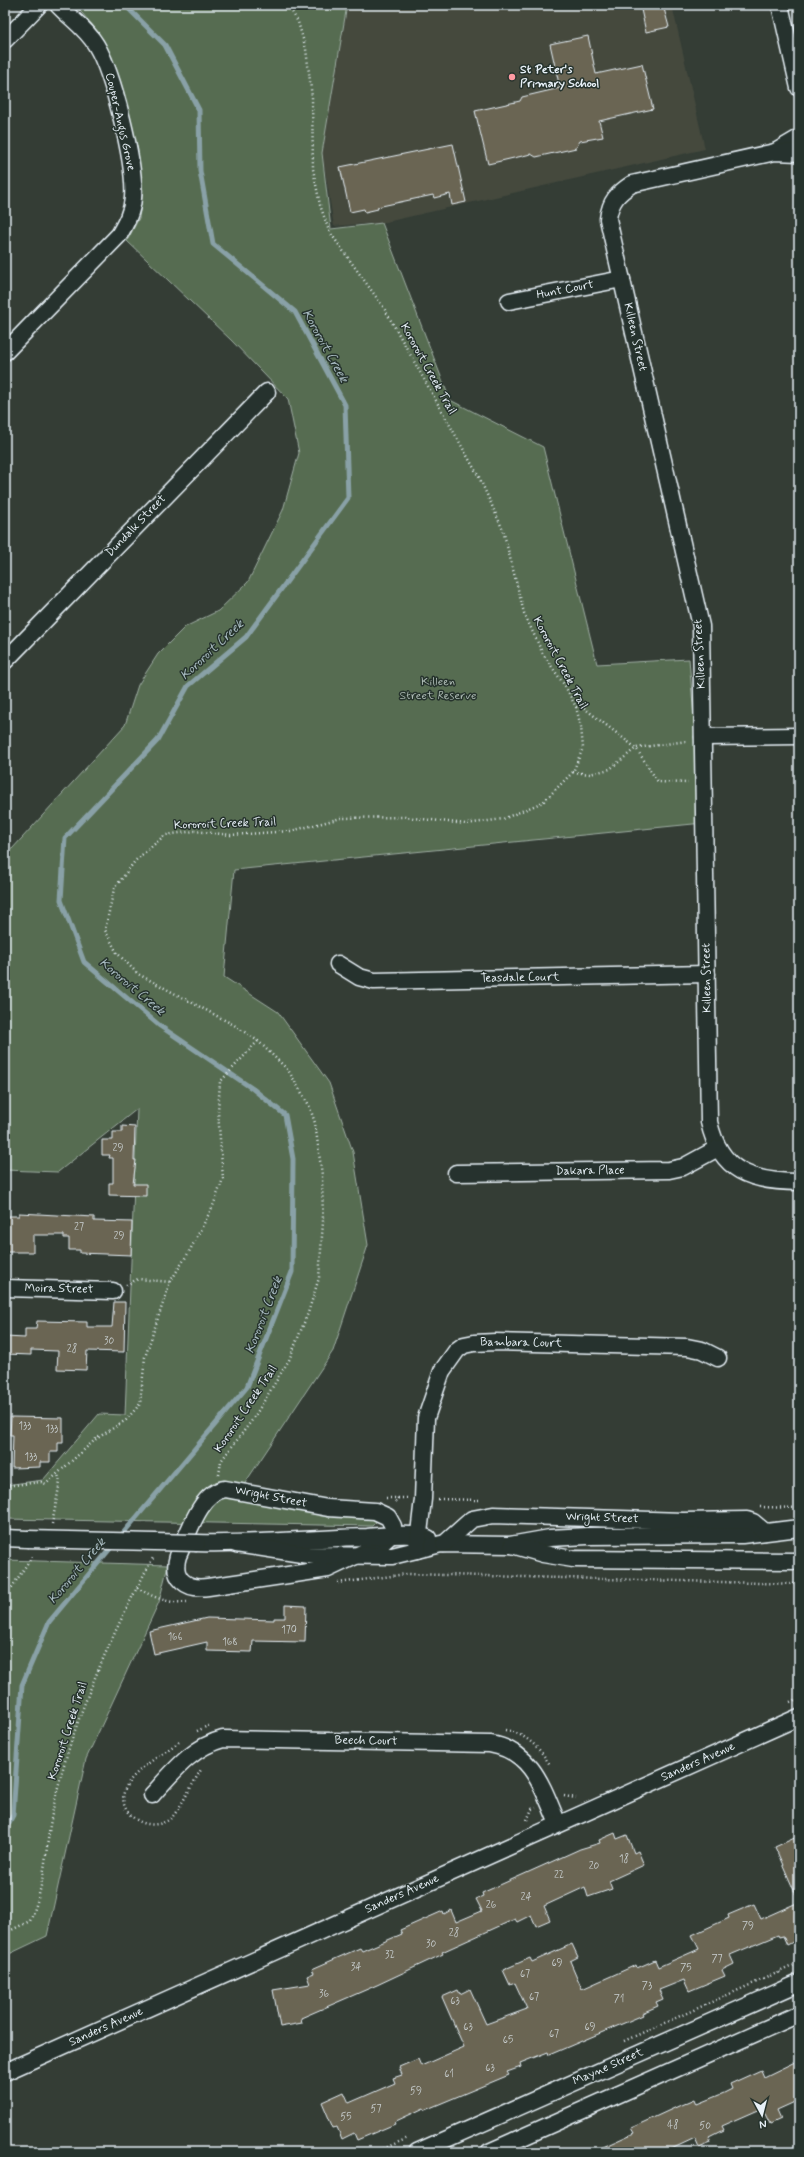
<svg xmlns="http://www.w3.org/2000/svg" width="804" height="2157" font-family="Mynerve,sans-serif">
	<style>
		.built { fill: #44493e }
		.green { fill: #566c51; stroke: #9faea4 }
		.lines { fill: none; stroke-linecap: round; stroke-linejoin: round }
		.stream { stroke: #89a1a7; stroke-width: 5 }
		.building { fill: #6a6553; stroke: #e8f1f8 }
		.minor-casing { stroke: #e8f1f8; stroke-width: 19 }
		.path { stroke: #e8f1f8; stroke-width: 2.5; stroke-dasharray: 1 3; stroke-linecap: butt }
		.minor { stroke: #26332d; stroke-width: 16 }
		.minor-bridge-casing { stroke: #e8f1f8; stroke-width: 19; stroke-linecap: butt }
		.minor-bridge { stroke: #26332d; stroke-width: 16 }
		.poi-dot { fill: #ff9aa2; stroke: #26332d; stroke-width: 1.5 }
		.labels { text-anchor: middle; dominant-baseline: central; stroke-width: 3; stroke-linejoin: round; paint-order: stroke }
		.number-label { font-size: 10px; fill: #c8cecf }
		.poi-label { font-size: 12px; font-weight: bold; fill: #e8f1f8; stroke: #26332d; text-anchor: start }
		.street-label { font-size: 12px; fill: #e8f1f8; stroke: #26332d }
		.park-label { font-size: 12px; fill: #aebcb5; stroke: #26332d }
		.water-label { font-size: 13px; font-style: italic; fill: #a9bcc2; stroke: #26332d }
	</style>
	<rect width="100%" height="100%" fill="#343d35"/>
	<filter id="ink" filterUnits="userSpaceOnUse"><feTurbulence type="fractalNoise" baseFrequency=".025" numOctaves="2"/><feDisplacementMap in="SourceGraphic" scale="8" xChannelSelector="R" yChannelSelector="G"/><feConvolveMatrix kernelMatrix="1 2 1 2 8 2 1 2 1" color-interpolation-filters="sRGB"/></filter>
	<g filter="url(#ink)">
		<path class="built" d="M 347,5 L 672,5 L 705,149 L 382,223 L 334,226 L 322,153 Z"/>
		<g class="green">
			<path d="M 75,5 L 347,5 L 322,153 L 331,229 L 382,223 L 450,400 L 543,447 L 597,664 L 689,659 L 703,823 L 234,870 L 224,977 L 278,1012 L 329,1083 L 353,1152 L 368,1245 L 333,1351 L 235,1498 L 373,1518 L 377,1521 L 372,1526 L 5,1519 L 5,1485 L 43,1480 L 99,1414 L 125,1415 L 137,1109 L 58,1172 L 5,1170 L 5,849 L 12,849 L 125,725 L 138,685 L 158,654 L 185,627 L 218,611 L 248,582 L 283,510 L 299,453 L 288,399 L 231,340 L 127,241 L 139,218 L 143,191 L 140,169 L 112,57 L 94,27 Z"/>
			<path d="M 5,1560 L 168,1565 L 159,1602 L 86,1759 L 47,1936 L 5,1956 Z"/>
		</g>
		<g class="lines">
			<g class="stream">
				<path d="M 119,1538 L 247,1387 L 292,1272 L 293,1159 L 285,1115 L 253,1089 L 160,1026 L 84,962 L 61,900 L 65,838 L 158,740 L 188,686 L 246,637 L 348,498 L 345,405 L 295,312 L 213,244 L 200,171 L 199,110 L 165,45 L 125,5"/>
				<path d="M 5,1830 L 13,1815 L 22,1685 L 49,1622 L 114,1544"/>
			</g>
		</g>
		<g class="building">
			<path d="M 640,5 L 663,5 L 669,27 L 646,32 Z"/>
			<path d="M 588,36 L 596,74 L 642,64 L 653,109 L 599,121 L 603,137 L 580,141 L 576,148 L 536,157 L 531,154 L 488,164 L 475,111 L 520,101 L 522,97 L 560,88 L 550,44 Z"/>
			<path d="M 453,144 L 466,202 L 452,205 L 450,194 L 434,198 L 433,195 L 377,207 L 378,209 L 365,212 L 364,209 L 350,212 L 340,167 Z"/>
			<path d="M 122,1126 L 135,1127 L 134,1160 L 136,1160 L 133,1184 L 146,1184 L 146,1196 L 109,1195 L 109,1183 L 113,1183 L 113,1158 L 109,1158 L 110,1155 L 102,1155 L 102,1140 L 113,1140 L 113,1132 L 122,1132 Z"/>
			<path d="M 19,1213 L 94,1217 L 94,1221 L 132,1222 L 131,1255 L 80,1253 L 80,1250 L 69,1250 L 69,1238 L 64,1238 L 64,1235 L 33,1235 L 33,1252 L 5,1252 L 5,1216 L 19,1216 Z"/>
			<path d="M 114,1302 L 125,1302 L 124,1352 L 87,1351 L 86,1370 L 57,1369 L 58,1351 L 31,1350 L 31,1355 L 5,1354 L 5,1337 L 25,1338 L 25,1329 L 36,1329 L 37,1321 L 87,1322 L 87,1327 L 112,1327 Z"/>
			<path d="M 11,1417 L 63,1418 L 63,1443 L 58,1443 L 58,1452 L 50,1452 L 50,1462 L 40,1462 L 40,1467 L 12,1468 L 13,1435 L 10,1435 Z"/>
			<path d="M 285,1605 L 306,1606 L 305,1642 L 253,1641 L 252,1652 L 207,1651 L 207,1642 L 154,1654 L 149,1631 L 207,1618 L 274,1620 L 274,1618 L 285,1618 Z"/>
			<path d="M 615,1833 L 617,1839 L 627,1835 L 634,1853 L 638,1851 L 644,1865 L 609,1881 L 612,1889 L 588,1897 L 585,1887 L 544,1906 L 550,1920 L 536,1926 L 531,1915 L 517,1922 L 515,1919 L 442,1952 L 443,1954 L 377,1985 L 301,2018 L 302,2023 L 280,2027 L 273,1990 L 310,1984 L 307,1976 L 314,1973 L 312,1969 L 360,1948 L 362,1951 L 402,1934 L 400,1930 L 443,1911 L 444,1914 L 451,1910 L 456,1922 L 482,1911 L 476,1899 L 483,1896 L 482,1893 L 580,1849 L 600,1843 L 599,1840 Z"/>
			<path d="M 799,1836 L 799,1902 L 775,1847 Z"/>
			<path d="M 799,1902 L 799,1939 L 787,1945 L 783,1936 L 779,1937 L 778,1935 L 730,1955 L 734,1964 L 722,1970 L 725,1976 L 689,1991 L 684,1980 L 659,1990 L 663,1999 L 656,2002 L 658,2006 L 642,2013 L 643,2015 L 549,2055 L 548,2052 L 520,2063 L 521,2067 L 507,2072 L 509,2075 L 425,2110 L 424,2108 L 394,2122 L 395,2124 L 357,2140 L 354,2133 L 342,2139 L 337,2127 L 333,2128 L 322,2102 L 344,2092 L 349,2103 L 395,2083 L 393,2078 L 402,2075 L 399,2067 L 418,2059 L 421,2066 L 464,2047 L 442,1997 L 458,1990 L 460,1994 L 470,1989 L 486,2024 L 527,2009 L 515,1983 L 510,1985 L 503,1970 L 530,1958 L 532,1962 L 572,1944 L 578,1957 L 570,1961 L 582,1989 L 636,1965 L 637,1968 L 655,1960 L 658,1967 L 699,1949 L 692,1935 L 729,1918 L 728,1915 L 754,1904 L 761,1919 Z"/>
			<path d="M 799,2060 L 799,2100 L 777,2110 L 781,2119 L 770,2124 L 762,2108 L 721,2126 L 723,2130 L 709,2137 L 711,2142 L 699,2147 L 695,2138 L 665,2152 L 592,2152 L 634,2133 L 631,2128 L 681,2105 L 695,2099 L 697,2104 L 724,2093 L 732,2089 L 730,2084 L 761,2070 L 764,2077 Z"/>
		</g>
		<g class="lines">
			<g class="minor-casing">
				<g id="minor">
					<path d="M 780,5 L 799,88"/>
					<path d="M 5,40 L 39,5"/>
					<path d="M 777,151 L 799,138"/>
					<path d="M 799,153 L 775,152 L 632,184 C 618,193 610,201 608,219 L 701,626 L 709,1122 C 720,1172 752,1182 799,1182"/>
					<path d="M 509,301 L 622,279"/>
					<path d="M 5,352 L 119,235 C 126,223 132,212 133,198 C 136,165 113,73 96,45 C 86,28 71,19 58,5"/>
					<path d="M 5,661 L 267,392"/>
					<path d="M 703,737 L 799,736"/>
					<path d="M 338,964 L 359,977 L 374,981 L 707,974"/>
					<path d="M 456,1173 L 669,1170 L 683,1167 L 718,1148"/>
					<path d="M 5,1288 L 113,1291"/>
					<path d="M 225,1489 L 328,1508 L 375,1511 L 388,1517 L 393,1526 L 393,1533 L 381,1544 L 328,1569 L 208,1587 C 187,1590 171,1579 178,1556 C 188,1535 200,1492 225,1489 Z"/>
					<path d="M 5,1538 L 27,1539"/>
					<path d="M 197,1543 C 254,1545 311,1538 367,1537 C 386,1536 410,1532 428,1538"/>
					<path d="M 236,1544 L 308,1555 L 392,1556 L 441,1544 L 510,1545 L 550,1538 L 587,1536 L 742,1535 L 799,1528"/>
					<path d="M 444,1544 L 472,1519 L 493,1515 L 683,1521 L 747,1520 L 753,1522 L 765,1532"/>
					<path d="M 512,1545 L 543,1554 L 573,1559 L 799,1561"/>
					<path d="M 417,1550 L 423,1499 L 426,1418 L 442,1371 L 457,1350 L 464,1345 L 474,1343 L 495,1342 L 687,1347 L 702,1350 L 718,1358"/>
					<path d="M 152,1795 C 173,1772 192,1747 223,1739 L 490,1744 C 533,1751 543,1789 558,1824"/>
					<path d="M 5,2072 L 799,1717"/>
					<path d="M 417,2152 L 799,1983"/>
					<path d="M 489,2152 L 799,2014"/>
				</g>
			</g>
			<g class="path">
				<path d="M 576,707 L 584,708 L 636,748 L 658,782 L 688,783"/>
				<path d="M 573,772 L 590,774 L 610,769 L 636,748 L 687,741"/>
				<path d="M 126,1285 L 138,1279 L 170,1282"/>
				<path d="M 219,1475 L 221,1461 L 253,1419 L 289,1360 L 308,1313 L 319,1278 L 323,1222 L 322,1175 L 315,1123 L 309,1105 L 288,1070 L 258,1041 L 234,1025 L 138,974 L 117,953 L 105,930 L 114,889 L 135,861 L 165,835 L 195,831 L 231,835 L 291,831 L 341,818 L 405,817 L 466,824 L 503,819 L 543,802 L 573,772 L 583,748 L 581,727 L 576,707 L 565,686 L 543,654 L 524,613 L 503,530 L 479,477 L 384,308 L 329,231 L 320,205 L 313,169 L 312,97 L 306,49 L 298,22 L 288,5"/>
				<path d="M 5,1486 L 41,1482 L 46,1484 L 96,1439 L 126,1420 L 140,1404 L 145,1357 L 170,1282 L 189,1252 L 213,1206 L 223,1179 L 218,1112 L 220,1082 L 258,1041"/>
				<path d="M 386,1498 L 398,1498 L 394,1504"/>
				<path d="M 398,1498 L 409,1498"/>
				<path d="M 438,1499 L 479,1500"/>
				<path d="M 760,1507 L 799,1508"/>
				<path d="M 52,1524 L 60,1482 L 58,1474"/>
				<path d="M 338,1583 L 407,1574 L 799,1584"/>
				<path d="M 137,1588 C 154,1597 167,1604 187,1602"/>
				<path d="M 5,1592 L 12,1587 L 33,1555"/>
				<path d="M 790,1702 L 799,1698"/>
				<path d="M 505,1730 C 525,1733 540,1748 550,1765"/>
				<path d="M 197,1731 L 210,1725"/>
				<path d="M 179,1742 C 164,1753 134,1770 126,1787 C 113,1813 148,1835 170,1819 C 178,1813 195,1779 202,1768"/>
				<path d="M 564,1796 L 576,1798"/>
				<path d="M 527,1820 L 532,1809 L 536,1808"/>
				<path d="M 5,1933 L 30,1921 C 46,1885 45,1847 53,1809 C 70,1726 112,1632 153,1558"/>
				<path d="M 780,1973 L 779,1972 L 799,1963"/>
				<path d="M 624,2041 L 779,1972"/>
				<path d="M 376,2152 L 408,2138"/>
			</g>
			<use href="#minor" class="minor"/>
			<g class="minor-bridge-casing">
				<path id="minor-bridge" d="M 27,1539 L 197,1543"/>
			</g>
			<use href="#minor-bridge" class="minor-bridge"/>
		</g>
	</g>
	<circle class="poi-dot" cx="512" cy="77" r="4"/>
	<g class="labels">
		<g class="number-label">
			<text x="118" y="1148">29</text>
			<text x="79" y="1227">27</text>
			<text x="119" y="1236">29</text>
			<text x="109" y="1341">30</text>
			<text x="72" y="1349">28</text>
			<text x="25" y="1426">133</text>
			<text x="52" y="1429">133</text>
			<text x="31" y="1457">133</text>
			<text x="289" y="1630">170</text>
			<text x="175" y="1637">166</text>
			<text x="230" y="1642">168</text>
			<text x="624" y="1859">18</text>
			<text x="594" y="1866">20</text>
			<text x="559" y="1875">22</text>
			<text x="526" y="1897">24</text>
			<text x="491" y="1905">26</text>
			<text x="748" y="1926">79</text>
			<text x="454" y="1933">28</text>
			<text x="431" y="1944">30</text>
			<text x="390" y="1955">32</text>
			<text x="717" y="1959">77</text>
			<text x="557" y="1963">69</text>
			<text x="356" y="1967">34</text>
			<text x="686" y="1968">75</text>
			<text x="525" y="1974">67</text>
			<text x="647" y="1986">73</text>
			<text x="324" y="1994">36</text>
			<text x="534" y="1997">67</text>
			<text x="619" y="1999">71</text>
			<text x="455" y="2001">63</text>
			<text x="468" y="2027">63</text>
			<text x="590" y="2027">69</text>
			<text x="554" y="2034">67</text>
			<text x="508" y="2040">65</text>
			<text x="490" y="2068">63</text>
			<text x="449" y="2074">61</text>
			<text x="416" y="2091">59</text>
			<text x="376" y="2109">57</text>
			<text x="346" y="2117">55</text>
			<text x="673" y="2125">48</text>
			<text x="705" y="2126">50</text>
		</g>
		<g class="poi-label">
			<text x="520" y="70">St Peter's<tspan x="520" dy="14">Primary School</tspan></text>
		</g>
		<g class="street-label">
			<text transform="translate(120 122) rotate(77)">Couper-Angus Grove</text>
			<text transform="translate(565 290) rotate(-11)">Hunt Court</text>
			<text transform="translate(635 337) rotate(77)">Killeen Street</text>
			<text transform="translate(428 369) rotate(61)">Kororoit Creek Trail</text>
			<text transform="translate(136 526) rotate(-46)">Dundalk Street</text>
			<text transform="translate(700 654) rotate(-93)">Killeen Street</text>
			<text transform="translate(560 663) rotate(62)">Kororoit Creek Trail</text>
			<text transform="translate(225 824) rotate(-2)">Kororoit Creek Trail</text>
			<text transform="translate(520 978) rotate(-1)">Teasdale Court</text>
			<text transform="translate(707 978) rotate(-91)">Killeen Street</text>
			<text transform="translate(590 1171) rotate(-1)">Dakara Place</text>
			<text transform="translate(59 1289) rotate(1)">Moira Street</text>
			<text transform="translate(521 1343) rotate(1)">Bambara Court</text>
			<text transform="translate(246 1409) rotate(-56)">Kororoit Creek Trail</text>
			<text transform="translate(271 1497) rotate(11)">Wright Street</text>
			<text transform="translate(602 1518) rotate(2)">Wright Street</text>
			<text transform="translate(68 1731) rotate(-72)">Kororoit Creek Trail</text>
			<text transform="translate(366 1741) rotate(1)">Beech Court</text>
			<text transform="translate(698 1762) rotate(-24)">Sanders Avenue</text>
			<text transform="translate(402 1894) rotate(-24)">Sanders Avenue</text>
			<text transform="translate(106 2027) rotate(-24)">Sanders Avenue</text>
			<text transform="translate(608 2067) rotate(-24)">Mayne Street</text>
		</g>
		<g class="park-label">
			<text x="438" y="682">Killeen<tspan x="438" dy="14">Street Reserve</tspan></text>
		</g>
		<g class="water-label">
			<text transform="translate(325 346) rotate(61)">Kororoit Creek</text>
			<text transform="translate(212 650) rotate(-43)">Kororoit Creek</text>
			<text transform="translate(132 987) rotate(40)">Kororoit Creek</text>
			<text transform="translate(264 1315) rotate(-69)">Kororoit Creek</text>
			<text transform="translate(77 1571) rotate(-50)">Kororoit Creek</text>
		</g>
	</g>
	<rect width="804" height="2157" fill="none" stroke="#26332d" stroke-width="20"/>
	<rect x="10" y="10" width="784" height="2137" fill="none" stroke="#e8f1f8" stroke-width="1.5" filter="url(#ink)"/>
	<g transform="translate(762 2115) rotate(173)" stroke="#26332d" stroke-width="3" paint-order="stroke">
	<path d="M0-3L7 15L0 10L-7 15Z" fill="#e8f1f8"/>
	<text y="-6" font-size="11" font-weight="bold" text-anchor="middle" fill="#e8f1f8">N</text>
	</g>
</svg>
